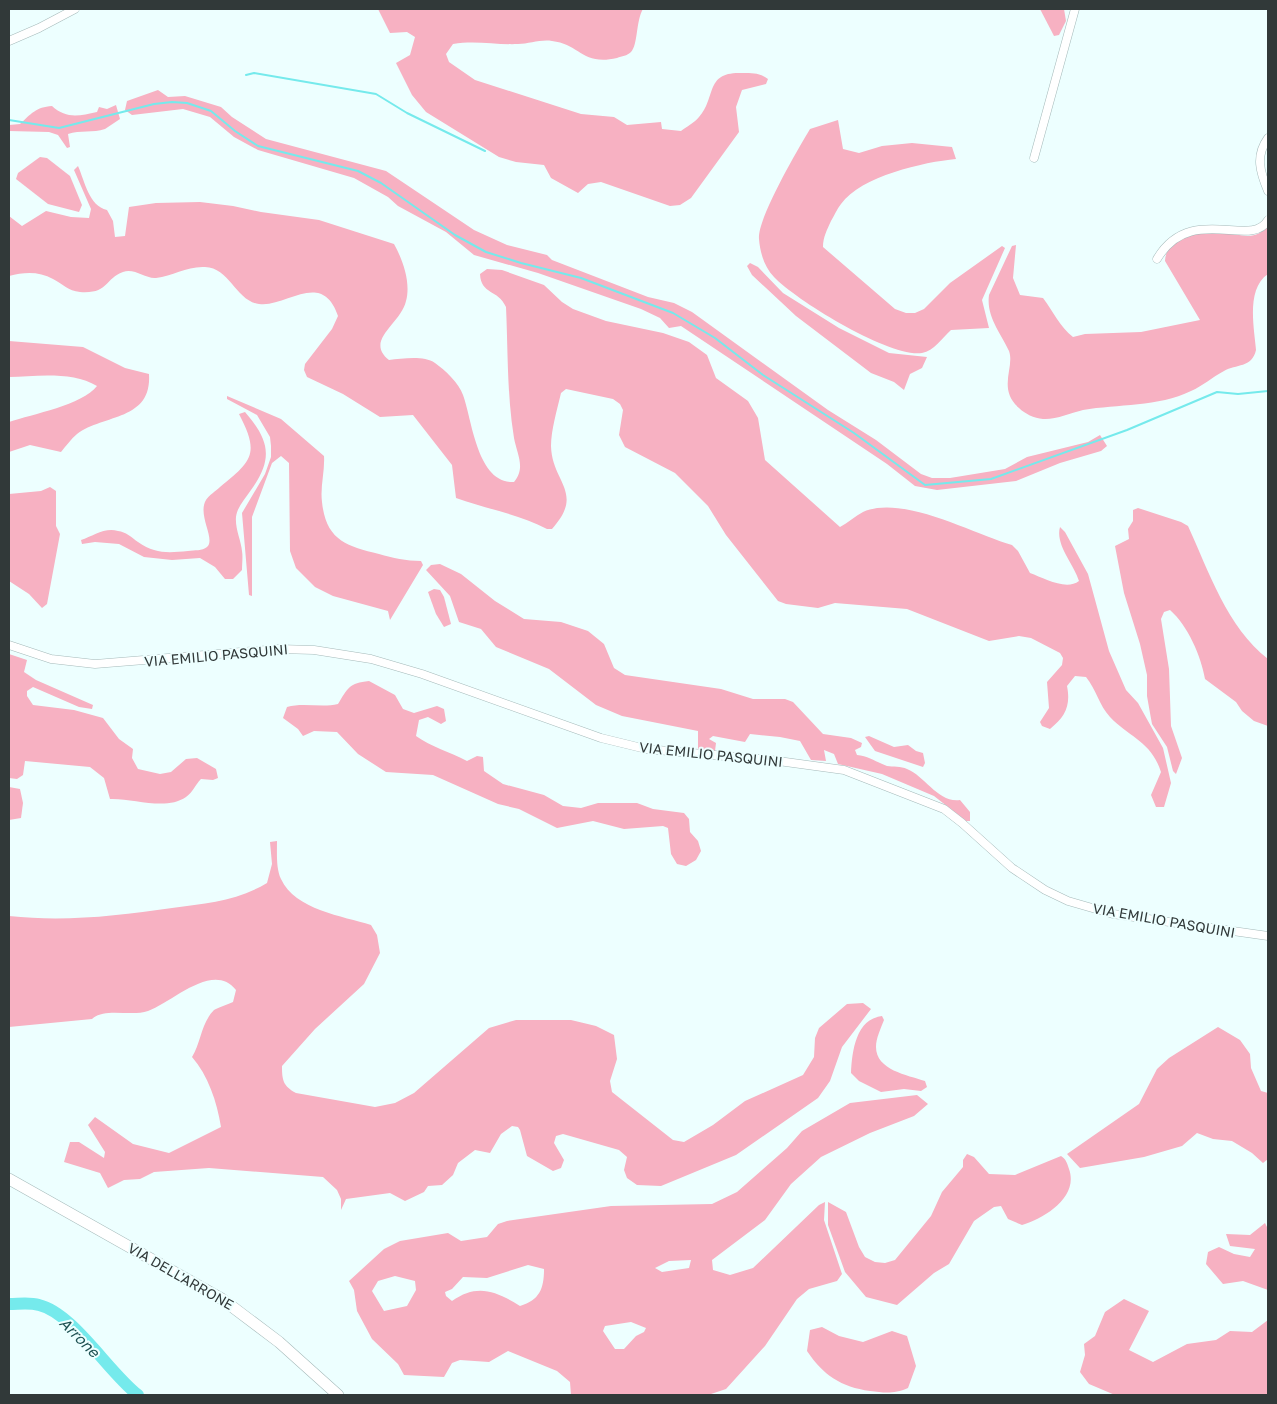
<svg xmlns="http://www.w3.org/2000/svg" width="1277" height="1404" font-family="'Golos Text',sans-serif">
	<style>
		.green { fill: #f7b1c2; fill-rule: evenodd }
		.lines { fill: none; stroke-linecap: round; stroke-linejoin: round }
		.stream { stroke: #75eaec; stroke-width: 2 }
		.river { stroke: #75eaec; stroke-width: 12 }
		.street-casing { stroke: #a5baba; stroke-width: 9 }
		.secondary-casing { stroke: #a5baba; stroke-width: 12 }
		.street { stroke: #fff; stroke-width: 8 }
		.secondary { stroke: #fff; stroke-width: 11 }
		.labels { text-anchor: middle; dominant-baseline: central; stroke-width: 4; stroke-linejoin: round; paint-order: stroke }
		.street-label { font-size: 14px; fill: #313939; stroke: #edffff }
		.water-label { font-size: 15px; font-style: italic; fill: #1f5253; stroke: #edffff }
	</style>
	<rect width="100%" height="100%" fill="#edffff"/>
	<g class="green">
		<path d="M 378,9 L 643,9 C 636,20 638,45 631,52 C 627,56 622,56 617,58 C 582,66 580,44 552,41 C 541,39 529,44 518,44 C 496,45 475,40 453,44 L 446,54 L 449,62 L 475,80 L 581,114 L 614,117 L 627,125 L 661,122 L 662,129 L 681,131 C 686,127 694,123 699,117 C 717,97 704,71 743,73 C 753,73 760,73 768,79 L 766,84 L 742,90 L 736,107 L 739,132 L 691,198 L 680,205 L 670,206 L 601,182 L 588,184 L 578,193 L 551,178 L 544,165 L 516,162 L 499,157 L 426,112 L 412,95 L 396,63 L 410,55 L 415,37 L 407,32 L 390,33 Z"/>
		<path d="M 1040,9 L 1064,9 L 1066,21 L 1059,35 L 1054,36 Z"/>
		<path d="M 158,90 L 168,97 L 185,96 L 221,107 L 232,117 L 266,139 L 386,171 L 474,230 L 507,245 L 547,255 L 552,260 L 648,297 L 674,303 L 692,312 L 828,410 L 876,440 L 921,474 L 932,478 L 950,478 L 1005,469 L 1027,457 L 1088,442 L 1100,435 L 1107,446 L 1101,451 L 1060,463 L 1016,481 L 937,490 L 915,486 L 887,464 L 681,326 L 669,328 L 660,318 L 641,309 L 538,273 L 474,255 L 446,232 L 398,206 L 388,197 L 354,178 L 258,150 L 234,137 L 210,117 L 183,109 L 132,115 L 125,110 L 127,101 Z"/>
		<path d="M 116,105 L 120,119 C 115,122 110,126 105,129 C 93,133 80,130 68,134 L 70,147 L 67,148 L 58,135 L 49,132 L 9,131 L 9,125 L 20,124 C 31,114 36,107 52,106 C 66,119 79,116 97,112 L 99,107 L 107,109 Z"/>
		<path d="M 838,120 L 843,149 L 859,153 L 882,146 L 912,143 L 952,147 L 956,159 C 924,162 861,176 841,204 C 837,209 834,216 831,221 C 827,230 823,237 823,247 L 895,309 L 906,313 L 915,313 L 924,309 L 950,283 L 1002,246 L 1005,248 L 982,300 L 989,328 L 951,330 C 942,338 934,351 922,353 C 890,358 797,301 774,277 C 765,268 760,253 759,239 C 757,219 798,149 810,129 Z"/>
		<path d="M 40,157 L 47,158 L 70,176 L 82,205 L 79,212 L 48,204 L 16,179 L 18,173 Z"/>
		<path d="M 78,166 C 85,182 89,206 107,210 L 113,221 L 115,237 L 125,236 L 129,207 L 156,203 L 200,202 L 233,206 L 261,212 L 319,220 L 394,244 C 403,260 411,283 406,301 C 401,324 364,340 389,360 C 402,359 423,355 435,363 C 445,370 459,383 463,395 C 472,419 477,484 514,482 C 526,468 517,454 514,438 C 507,396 508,350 506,307 C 498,289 481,295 480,274 L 487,269 L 502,270 L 544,285 L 562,302 L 573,309 L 606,321 L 663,333 L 689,342 L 707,355 L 716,378 L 748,401 L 758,418 L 765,460 L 840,527 C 848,523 855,516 863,512 C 902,494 973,534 1012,545 L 1018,551 L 1030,573 C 1044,578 1066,591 1079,581 C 1074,564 1055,545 1060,527 L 1065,532 L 1088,574 L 1109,651 L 1126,690 L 1138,703 L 1163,748 L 1171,783 L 1164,807 L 1156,807 L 1151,795 L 1161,772 C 1151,741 1130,738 1110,717 C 1099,705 1096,689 1086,677 L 1075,676 L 1067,686 C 1071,706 1065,717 1050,729 L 1042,726 L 1040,722 L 1049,708 L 1047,682 L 1062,665 L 1063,658 L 1060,653 L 1031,638 L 1019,636 L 989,641 L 907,609 L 835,603 L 818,608 L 786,604 L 778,601 L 726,535 L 708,506 L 675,473 L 625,447 L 619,435 L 623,410 L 620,404 L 613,399 L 566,389 L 561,393 C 557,410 551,430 551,446 C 552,483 585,492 552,529 L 547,529 C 519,514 486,509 456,498 L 452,465 L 413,415 L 380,417 L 343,394 L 307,377 L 304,370 L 305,364 L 332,329 L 338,316 C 322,269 286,308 259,304 C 236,301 230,268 205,267 C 187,266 173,276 156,278 C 145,279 135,268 123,272 C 104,279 109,294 80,292 C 68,291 63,284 53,279 C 39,271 24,272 9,276 L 9,216 L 22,226 L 46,211 L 71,217 L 89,218 L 91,209 L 74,170 Z"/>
		<path d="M 1268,227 L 1268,274 C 1246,289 1254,327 1256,350 C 1252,368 1236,364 1224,371 C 1212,377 1203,386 1191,391 C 1158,407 1118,404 1083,410 C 1071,413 1055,420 1043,419 C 1034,418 1025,414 1019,408 C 997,389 1015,367 1009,351 C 1001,333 986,317 989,295 L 1012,246 L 1016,245 L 1013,278 L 1020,295 L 1043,298 C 1053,311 1060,327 1073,337 L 1085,334 L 1141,332 L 1200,320 L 1165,261 C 1166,235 1204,231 1225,233 C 1232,233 1240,236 1248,236 C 1256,236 1262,232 1268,227 Z"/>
		<path d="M 750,263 L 758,267 L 783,293 L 839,328 L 889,353 L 927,357 L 922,368 L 910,374 L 904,390 L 894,382 L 871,373 L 796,316 L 752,275 L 747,266 Z"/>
		<path d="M 9,341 L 83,347 L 125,368 L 149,374 C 152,421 104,414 77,434 C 71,439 66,446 61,452 L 30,445 L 9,452 L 9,422 C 33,414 82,405 97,386 C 73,371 36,376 9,377 Z"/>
		<path d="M 227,396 L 281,419 L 324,456 C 325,471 320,487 322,502 C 326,540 346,546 379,554 C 393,558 406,561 421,561 L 423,565 L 390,620 L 388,611 L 333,596 L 315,587 L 296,568 L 290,551 L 289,463 L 281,456 L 272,463 L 252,517 L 252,596 L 249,595 L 242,513 L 265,474 L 271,457 L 271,446 L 270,437 L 257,415 L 227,399 Z"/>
		<path d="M 245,412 C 269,440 274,458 251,490 C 245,499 237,507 236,517 C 235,529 241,540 242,551 C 243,557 242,564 242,570 L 233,579 L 225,579 L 215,567 L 200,558 L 172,560 L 144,557 L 119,544 L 95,542 L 82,544 L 81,540 C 93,536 105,527 118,531 C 126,532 131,537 138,542 C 155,554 168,553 188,551 C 195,550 202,551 207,547 C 216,539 197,515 206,500 C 209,495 216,491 220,487 C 252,461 260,454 239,414 Z"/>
		<path d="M 50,487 L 56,491 L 56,526 L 60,534 L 47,604 L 42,608 L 29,594 L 9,581 L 9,494 L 41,491 Z"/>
		<path d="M 1138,508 L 1181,522 L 1188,526 C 1209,572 1227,627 1268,659 L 1268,726 L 1254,721 L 1242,711 L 1236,702 L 1205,679 C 1201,656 1188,626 1170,610 L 1164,612 L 1161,619 L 1169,669 L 1171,726 L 1182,758 L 1176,774 L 1173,771 L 1167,747 L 1152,724 L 1150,713 L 1147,696 L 1147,675 L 1140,644 L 1124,593 L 1115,546 L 1129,539 L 1128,529 L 1133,521 L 1133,510 Z"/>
		<path d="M 440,564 L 461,574 L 495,601 L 524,619 L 561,622 L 588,631 L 604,644 L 614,668 L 625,675 L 721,689 L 753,699 L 785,699 L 793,702 L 823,734 L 851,738 L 862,743 L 861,747 L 855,750 L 857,755 C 869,756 876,762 887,766 C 893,767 901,766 907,769 C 925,776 938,803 960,800 L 970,812 L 970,821 L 966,821 L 934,796 L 882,774 L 838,764 L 834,754 L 824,750 L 826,761 L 811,760 L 800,741 L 780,737 L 750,734 L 745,742 L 713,736 L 709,739 L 716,743 L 715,751 L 698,750 L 698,731 L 622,716 L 596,705 L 549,669 L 496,647 L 481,629 L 459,622 L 450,596 L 426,570 L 431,565 Z"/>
		<path d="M 434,589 L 440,590 L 444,597 L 451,624 L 444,627 L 436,614 L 428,592 Z"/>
		<path d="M 9,654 L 27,660 L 24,672 L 36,680 L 93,705 L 92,709 L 79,707 L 33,687 L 27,691 L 27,696 L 33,705 L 74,710 L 103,718 L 119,739 L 133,749 L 132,758 L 138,769 L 160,774 L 171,772 L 186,759 L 197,758 L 216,769 L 218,778 L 213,780 L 201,779 C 195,785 193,792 186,797 C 166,811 133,798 110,799 L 104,778 L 90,767 L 25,761 L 23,775 L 17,779 L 9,778 Z"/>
		<path d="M 369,681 L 395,695 L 403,709 L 414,713 L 437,706 L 444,709 L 446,721 L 441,724 L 428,717 L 419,720 L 416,736 C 431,747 450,752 467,761 L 477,756 L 483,757 L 484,771 L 503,784 L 544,795 L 563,806 L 581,808 L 598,803 L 637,803 L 653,809 L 684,813 L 689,819 L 690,832 L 698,841 L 701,851 L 696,860 L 686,866 L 677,864 L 671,854 L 668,828 L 663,826 L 624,829 L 593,821 L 557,828 L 519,809 L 498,804 L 433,775 L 386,772 L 358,754 L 337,732 L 314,731 L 303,736 L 298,729 L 283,718 L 287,707 C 303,702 321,708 338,704 C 348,688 349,683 369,681 Z"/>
		<path d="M 869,736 L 894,747 L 908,745 L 916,751 L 923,753 L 925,763 L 923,767 L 875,751 L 865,737 Z"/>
		<path d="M 9,787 L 20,789 L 23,803 L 21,818 L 9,820 Z"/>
		<path d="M 277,841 C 277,853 276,869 281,879 C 295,910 343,916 371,925 L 377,935 L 380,953 L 364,984 L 315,1029 L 282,1066 C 282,1080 283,1086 296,1093 L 375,1107 L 395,1103 L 414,1093 L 489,1028 L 516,1020 L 571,1020 L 596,1026 L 614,1035 L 617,1059 L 610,1081 L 612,1092 L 673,1140 L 684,1142 L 713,1125 L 745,1101 L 803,1075 L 814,1057 L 815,1038 L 819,1028 L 847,1004 L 863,1003 L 871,1009 L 842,1047 L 830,1081 L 818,1098 L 736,1155 L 661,1186 L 637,1185 L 627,1178 L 624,1170 L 627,1157 L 619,1150 L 563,1134 L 556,1136 L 554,1143 L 564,1160 L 561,1168 L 553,1171 L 527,1156 L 520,1130 L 518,1127 L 512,1126 L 501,1134 L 490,1153 L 475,1150 L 458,1163 L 453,1175 L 442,1185 L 428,1186 L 424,1192 L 405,1201 L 390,1193 L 346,1199 L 341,1210 L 341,1199 L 337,1190 L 323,1177 L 209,1168 L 154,1172 L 140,1179 L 124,1180 L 108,1188 L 100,1173 L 64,1162 L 70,1142 L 79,1142 L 104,1158 L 105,1152 L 88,1125 L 95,1117 L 133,1144 L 169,1153 L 221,1127 C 217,1102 208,1075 192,1057 C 201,1043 201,1023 214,1010 C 219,1007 227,1005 233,1002 L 236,990 C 213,961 173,1002 148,1011 C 131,1017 105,1007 92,1019 L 9,1027 L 9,916 C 64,922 117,916 172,908 C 207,903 237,901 267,883 L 272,864 L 270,842 Z"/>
		<path d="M 882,1016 L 884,1020 C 881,1028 876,1038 876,1047 C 876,1070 907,1075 925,1081 L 927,1087 L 921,1091 L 904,1089 L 881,1092 L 859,1081 L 851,1073 C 852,1051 856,1019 882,1016 Z"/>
		<path d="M 1218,1027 L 1240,1040 L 1250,1054 L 1251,1068 L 1261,1091 L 1268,1093 L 1268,1159 L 1263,1163 L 1252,1153 L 1232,1141 L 1213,1139 L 1197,1133 L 1182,1146 L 1144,1157 L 1080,1168 L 1067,1154 L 1139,1104 L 1157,1069 L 1169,1058 Z"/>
		<path d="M 917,1095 L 928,1104 L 914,1116 L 870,1133 L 821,1157 L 791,1184 L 765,1220 L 712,1260 L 713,1270 L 730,1275 L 753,1268 L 819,1205 L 825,1202 L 824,1220 L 842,1274 L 837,1281 L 809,1289 L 797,1299 L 765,1346 L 726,1389 L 708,1395 L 571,1395 L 570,1382 L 557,1371 L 508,1351 L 489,1362 L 460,1360 L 452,1363 L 444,1377 L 404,1375 L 398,1364 L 372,1339 L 357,1311 L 354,1290 L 349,1281 L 384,1249 L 400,1241 L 448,1233 L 461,1241 L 487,1237 L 498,1224 L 507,1221 L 611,1206 L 712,1204 L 737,1192 L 787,1148 L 802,1131 L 850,1103 ZM 691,1260 L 689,1268 L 662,1272 L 655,1268 L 669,1261 ZM 528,1265 L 544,1269 C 544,1288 540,1300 520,1306 C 496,1291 477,1283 452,1301 L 446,1296 L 445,1292 L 452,1289 L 463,1277 L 487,1278 ZM 395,1276 L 415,1281 L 416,1290 L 407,1306 L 384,1311 L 372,1291 L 378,1281 ZM 631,1322 L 646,1328 L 644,1332 L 636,1336 L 624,1349 L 615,1349 L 603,1331 L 605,1326 Z"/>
		<path d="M 967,1154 L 974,1157 L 989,1174 L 1015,1175 L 1061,1156 C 1066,1159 1067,1163 1069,1169 C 1079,1197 1045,1218 1022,1225 L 1008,1219 L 1001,1206 L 994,1207 L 974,1221 L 949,1264 L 934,1273 L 897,1305 L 866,1297 L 845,1272 L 828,1225 L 828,1202 L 846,1212 L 859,1247 L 865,1257 L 875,1262 L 885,1263 L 895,1260 L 931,1216 L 942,1192 L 963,1167 L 963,1160 Z"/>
		<path d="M 1265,1223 L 1268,1229 L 1268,1290 L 1243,1281 L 1223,1284 L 1206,1264 L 1208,1252 L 1219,1247 L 1234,1254 L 1250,1257 L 1255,1249 L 1230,1246 L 1226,1234 L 1250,1235 Z"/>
		<path d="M 1124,1299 L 1149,1311 L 1129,1350 L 1153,1362 L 1187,1344 L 1216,1340 L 1230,1331 L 1252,1332 L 1268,1320 L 1268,1395 L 1115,1395 L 1089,1384 L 1080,1372 L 1085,1355 L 1084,1344 L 1095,1336 L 1105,1312 Z"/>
		<path d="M 822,1327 L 839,1336 L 863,1342 L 892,1331 L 907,1336 L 916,1366 L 908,1388 C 894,1394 885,1393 870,1391 C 841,1387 823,1375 807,1351 L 810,1330 Z"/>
	</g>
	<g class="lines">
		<g class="stream">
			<path d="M 246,75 L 254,73 L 376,94 L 407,113 L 485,151"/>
			<path d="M 9,120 L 59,128 L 154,104 L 172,102 L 187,103 L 211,111 L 235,131 L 258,146 L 358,171 L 381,183 L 455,235 L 486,252 L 521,263 L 581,278 L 673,313 L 715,338 L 763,375 L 854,433 L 925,485 L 991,479 L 1127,430 L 1217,392 L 1238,394 L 1268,391"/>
		</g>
		<path class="river" d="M 9,1304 C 19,1304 29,1302 39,1305 C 73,1313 109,1373 138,1395"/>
		<g class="street-casing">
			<g id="street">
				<path d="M 9,41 L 39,28 L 75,9"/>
				<path d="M 1268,138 C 1255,156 1260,172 1268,191"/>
				<path d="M 1034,158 L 1075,9"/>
				<path d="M 1157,259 C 1191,202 1251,250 1268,220"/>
				<path d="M 9,645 L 51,659 L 95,664 L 279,649 L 314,650 L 371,659 L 422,674 L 601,738 L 646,749 L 771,760 L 844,770 L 944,809 L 962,823 L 1012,868 L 1045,890 L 1068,901 L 1113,914 L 1268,936"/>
			</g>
		</g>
		<g class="secondary-casing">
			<path id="secondary" d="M 9,1179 L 222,1299 L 279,1342 L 338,1395"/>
		</g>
		<use href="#street" class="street"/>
		<use href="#secondary" class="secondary"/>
	</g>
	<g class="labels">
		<g class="street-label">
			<text transform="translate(216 655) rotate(-5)">VIA EMILIO PASQUINI</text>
			<text transform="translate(711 754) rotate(6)">VIA EMILIO PASQUINI</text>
			<text transform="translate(1164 920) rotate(10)">VIA EMILIO PASQUINI</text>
			<text transform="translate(181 1276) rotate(30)">VIA DELL'ARRONE</text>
		</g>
		<g class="water-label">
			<text transform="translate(80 1337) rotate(45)">Arrone</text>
		</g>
	</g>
	<rect width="1277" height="1404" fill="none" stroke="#313939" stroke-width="20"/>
</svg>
